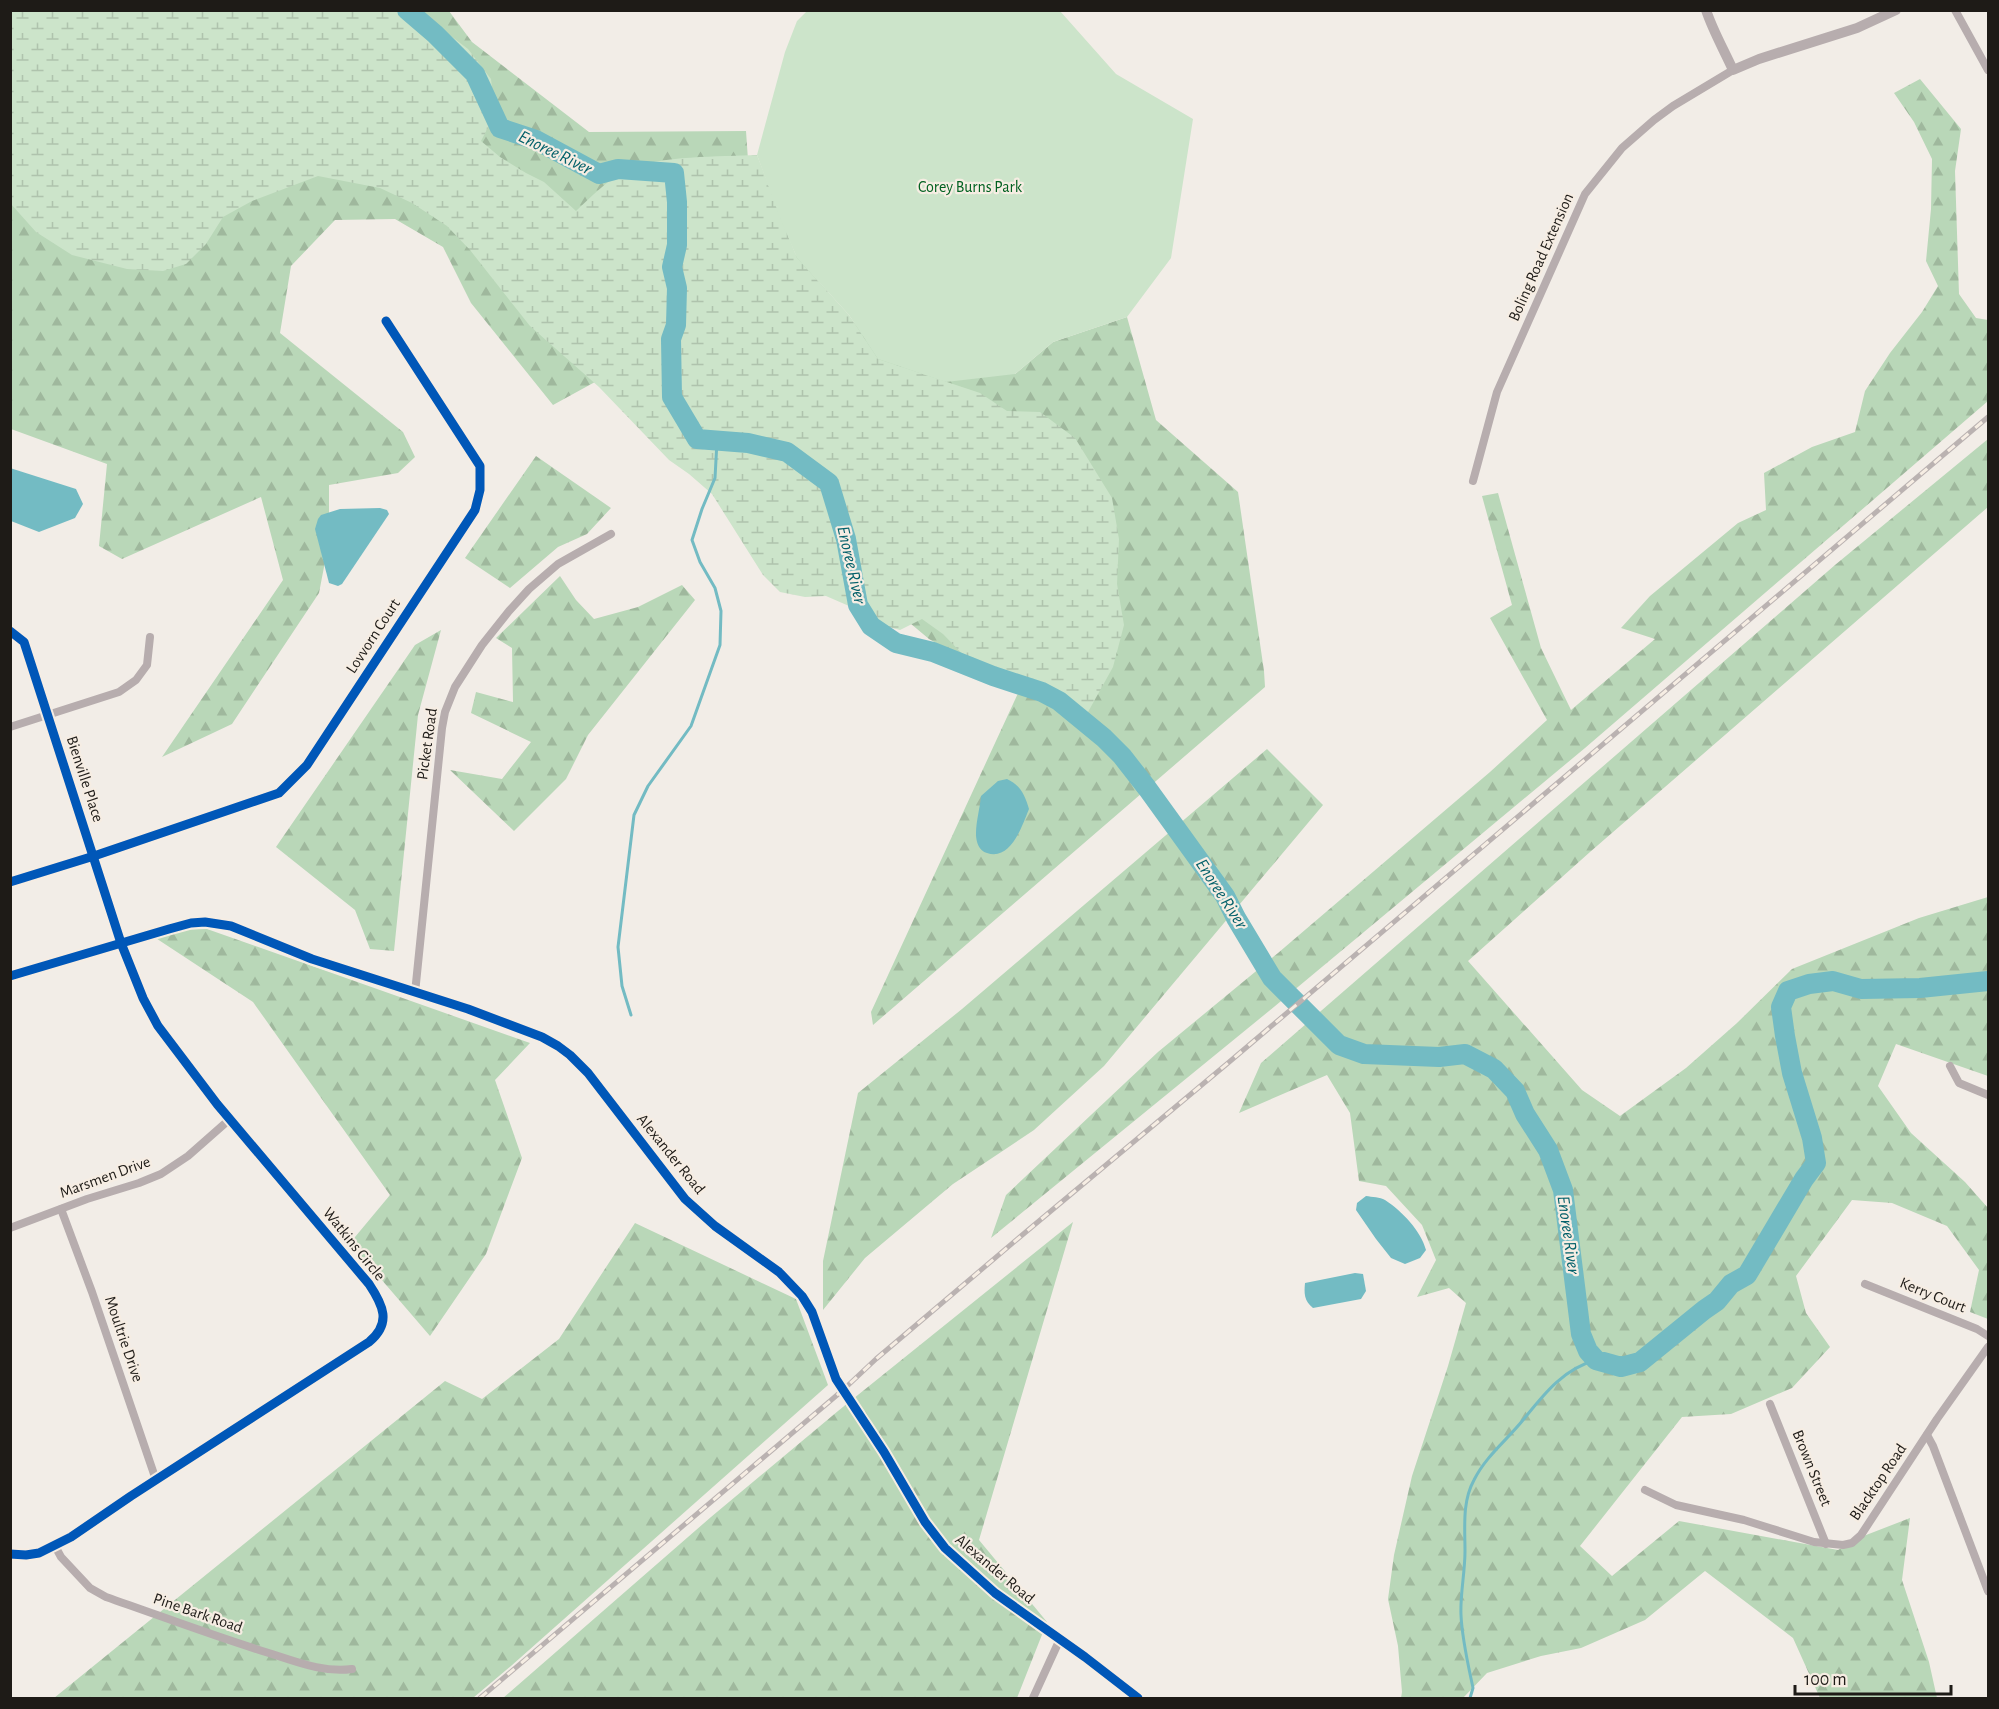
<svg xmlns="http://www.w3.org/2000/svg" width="1999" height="1709" font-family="'Alegreya Sans',sans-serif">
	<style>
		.forest { fill: url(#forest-firs) }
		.wetland { fill: url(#wetland-marsh) }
		.park { fill: #cce4ca }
		.water { fill: #73bbc3 }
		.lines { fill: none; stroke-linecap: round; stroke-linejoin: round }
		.stream { stroke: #73bbc3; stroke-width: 3 }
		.river { stroke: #73bbc3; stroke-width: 20 }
		.minor { stroke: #b7adae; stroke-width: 8 }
		.tertiary { stroke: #b7adae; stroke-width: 10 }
		.rail-casing { stroke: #bab2b1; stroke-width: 5 }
		.rail { stroke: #f6ede3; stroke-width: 3; stroke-dasharray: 9; stroke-linecap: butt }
		.cycleway-casing { stroke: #f6ede3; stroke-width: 13 }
		.cycleway { stroke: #0057b8; stroke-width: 9 }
		.labels { text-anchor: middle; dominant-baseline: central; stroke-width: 4.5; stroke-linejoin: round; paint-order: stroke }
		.park-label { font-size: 16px; fill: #016120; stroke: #f6ede3 }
		.street-label { font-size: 16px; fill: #1e1b17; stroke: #f6ede3 }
		.water-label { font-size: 18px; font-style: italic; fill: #03606a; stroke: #f6ede3 }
	</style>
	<defs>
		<pattern id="forest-firs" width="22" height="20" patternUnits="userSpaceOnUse" patternTransform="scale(1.5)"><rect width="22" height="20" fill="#b9d7b8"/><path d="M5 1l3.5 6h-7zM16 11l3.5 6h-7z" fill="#9fb89d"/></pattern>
		<pattern id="wetland-marsh" width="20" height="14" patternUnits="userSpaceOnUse" patternTransform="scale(1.5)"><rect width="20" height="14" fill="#cce4ca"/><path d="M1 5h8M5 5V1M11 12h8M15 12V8" fill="none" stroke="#afc3ad"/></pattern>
	</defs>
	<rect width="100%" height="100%" fill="#f2ede7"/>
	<g class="forest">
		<path d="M 11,11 L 449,11 L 472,42 L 589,132 L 746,131 L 751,203 L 857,326 L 897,360 L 1015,374 L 1053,342 L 1127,317 L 1156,420 L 1238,492 L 1264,671 L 1265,687 L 873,1025 L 871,1012 L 1019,691 L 929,639 L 831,557 L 626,365 L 553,405 L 471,303 L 443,247 L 395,219 L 335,220 L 291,266 L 280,333 L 403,432 L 415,457 L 398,473 L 329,485 L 329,541 L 319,593 L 232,724 L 162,757 L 283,580 L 261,497 L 122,559 L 99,546 L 107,464 L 11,429 Z"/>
		<path d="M 1920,79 L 1961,129 L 1955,171 L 1959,294 L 1976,318 L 1988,320 L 1988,401 L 1585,748 L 1269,1011 L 991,1238 L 1006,1195 L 1158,1052 L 1278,953 L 1490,772 L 1547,720 L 1490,618 L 1512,605 L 1482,496 L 1498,493 L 1541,648 L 1571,710 L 1655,639 L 1621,628 L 1650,596 L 1738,523 L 1766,510 L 1764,473 L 1812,447 L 1855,432 L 1865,391 L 1890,353 L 1922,312 L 1938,286 L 1926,261 L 1931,209 L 1932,159 L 1914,122 L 1894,93 Z"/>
		<path d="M 1988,439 L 1988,507 L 1590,852 L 1468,961 L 1582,1090 L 1620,1116 L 1686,1068 L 1737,1023 L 1792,969 L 1919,918 L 1988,897 L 1988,1076 L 1896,1044 L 1878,1086 L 1911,1133 L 1965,1182 L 1988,1208 L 1988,1319 L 1970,1312 L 1979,1270 L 1947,1226 L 1892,1203 L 1852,1200 L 1796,1276 L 1806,1313 L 1830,1347 L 1792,1388 L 1731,1414 L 1682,1417 L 1580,1546 L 1612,1576 L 1679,1521 L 1838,1550 L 1861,1537 L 1910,1518 L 1902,1580 L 1929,1662 L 1937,1698 L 1820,1698 L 1793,1638 L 1705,1571 L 1645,1620 L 1581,1648 L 1541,1656 L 1487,1673 L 1463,1698 L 1401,1698 L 1402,1692 L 1398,1646 L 1388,1599 L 1394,1555 L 1412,1476 L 1448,1366 L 1466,1303 L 1449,1288 L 1417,1297 L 1436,1260 L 1422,1225 L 1386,1186 L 1359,1181 L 1350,1113 L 1327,1075 L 1239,1113 L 1261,1063 L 1835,565 Z"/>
		<path d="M 536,456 L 611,508 L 587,534 L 558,547 L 510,588 L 465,558 Z"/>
		<path d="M 560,576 L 576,600 L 594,619 L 638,607 L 682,585 L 695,600 L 588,735 L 566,779 L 514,831 L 450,770 L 502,779 L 531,742 L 471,713 L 476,692 L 513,702 L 512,648 L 496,638 Z"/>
		<path d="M 441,630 L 418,715 L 394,951 L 370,949 L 355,910 L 276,847 L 415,645 Z"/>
		<path d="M 1267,749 L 1323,805 L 1104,1066 L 1034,1130 L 953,1184 L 865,1258 L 823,1310 L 823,1261 L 858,1093 L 962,1009 Z"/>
		<path d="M 207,929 L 530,1043 L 495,1080 L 522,1158 L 486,1254 L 430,1336 L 350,1243 L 390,1195 L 253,1002 L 145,931 Z"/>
		<path d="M 1073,1222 L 979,1540 L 1047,1622 L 1017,1698 L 503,1698 L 711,1517 L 838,1411 Z"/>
		<path d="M 635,1223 L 796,1299 L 828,1385 L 511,1666 L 473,1698 L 54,1698 L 445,1381 L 482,1399 L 559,1339 Z"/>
	</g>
	<path class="wetland" d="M 11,11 L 400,11 L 420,23 L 439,27 L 468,49 L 491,79 L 495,114 L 481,141 L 500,157 L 526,173 L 544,182 L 576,211 C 591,197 608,179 627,170 C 660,155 720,157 757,155 L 797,258 L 849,315 L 878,359 L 980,393 L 1007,411 L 1040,412 L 1075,438 L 1112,498 L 1119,539 L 1117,584 L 1124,625 L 1113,667 L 1083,721 L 1059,701 L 1042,692 L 976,668 L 943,634 L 922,619 L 900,630 L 873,623 L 849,606 L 826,596 L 805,597 L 780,592 L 763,575 L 712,494 L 689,474 L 669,460 L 599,387 L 530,326 L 470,250 L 447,226 L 412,203 L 380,188 L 318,176 L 252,201 L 223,217 L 206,244 L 186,264 L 163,271 L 127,269 L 72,255 L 36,232 L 11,204 Z"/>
	<path class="park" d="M 808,10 L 1060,11 L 1116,74 L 1193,119 L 1171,258 L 1127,317 L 1053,342 L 1015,374 L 946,382 L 878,359 L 849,315 L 797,258 L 779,215 L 757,155 L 785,52 L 797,21 Z"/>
	<g class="water">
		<path d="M 10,468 L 76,489 L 83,504 L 75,518 L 39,532 L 11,521 Z"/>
		<path d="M 380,508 L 387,510 L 389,514 L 342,584 L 338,586 L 329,583 L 315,529 L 318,519 L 321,515 L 340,509 Z"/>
		<path d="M 1007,779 C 1020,785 1025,795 1029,809 C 1022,826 1011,861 987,853 C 979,851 976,842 976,834 C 976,821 980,808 981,796 L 998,781 Z"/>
		<path d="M 1366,1196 C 1372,1197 1380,1197 1385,1200 C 1402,1211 1421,1231 1426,1250 L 1420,1258 L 1405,1264 L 1391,1258 L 1376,1239 L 1356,1210 L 1357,1203 Z"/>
		<path d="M 1355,1273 L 1363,1274 L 1366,1291 L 1361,1299 L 1313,1308 C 1304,1301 1304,1293 1305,1283 Z"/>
	</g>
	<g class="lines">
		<g class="stream">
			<path d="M 631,1015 L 622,986 L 618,947 L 634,815 L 648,786 L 691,726 L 720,645 L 721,611 L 715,588 L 700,562 L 692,540 L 702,509 L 715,478 L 717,441"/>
			<path d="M 1470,1698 L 1473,1688 C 1468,1664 1462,1639 1461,1615 C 1460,1594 1465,1573 1465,1551 C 1465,1527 1462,1502 1474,1480 C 1486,1456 1507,1440 1523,1420 C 1544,1394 1563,1369 1596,1360"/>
		</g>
		<path class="river" d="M 407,10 L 435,34 L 475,74 L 500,128 L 536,140 L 599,174 L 618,169 L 674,173 L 677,202 L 677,245 L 672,267 L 677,288 L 676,325 L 671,339 L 672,397 L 697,439 L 748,443 L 787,452 L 829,483 L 846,539 L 858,605 L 871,626 L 896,643 L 933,652 L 993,676 L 1042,692 L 1059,701 L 1104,738 L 1122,756 L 1147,788 L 1225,896 L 1236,918 L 1272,978 L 1339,1045 L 1364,1054 L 1439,1057 L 1465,1054 L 1494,1069 L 1515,1091 L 1525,1114 L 1548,1150 L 1563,1190 L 1581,1334 L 1588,1351 L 1596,1360 L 1621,1367 L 1640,1362 L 1704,1310 L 1717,1301 L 1731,1284 L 1747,1275 L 1804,1179 L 1816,1163 L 1812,1138 L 1792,1073 L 1785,1036 L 1781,1007 L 1788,991 L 1809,984 L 1833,981 L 1861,989 L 1920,988 L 1988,981"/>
		<g class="minor">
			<path d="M 1955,10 L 1988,70"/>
			<path d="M 1473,481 L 1497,392 L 1585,194 L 1622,148 L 1654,120 L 1673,106 L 1733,70"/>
			<path d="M 10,631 L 24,642 L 121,943 L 143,998 L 158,1026 L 217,1104 L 369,1284 C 383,1305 392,1323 369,1342 L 131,1496 L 71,1537 L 39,1553 L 26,1555 L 10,1554"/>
			<path d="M 10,727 L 119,692 L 136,680 L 147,665 L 150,637"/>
			<path d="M 10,882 L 94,856 L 279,793 L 307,765 L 475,510 L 480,490 L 480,466 L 386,321"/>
			<path d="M 10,976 L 169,929 L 191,923 L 205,922 L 231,926 L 312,959 L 468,1009 L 542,1037 L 558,1046 L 570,1055 L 588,1073 L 685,1199 L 715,1226 L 779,1272 L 802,1296 L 812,1312 L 836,1379 L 884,1452 L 925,1522 L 945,1548 L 995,1593 L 1085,1657 L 1138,1698"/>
			<path d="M 415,993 L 442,728 L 445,712 L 455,687 L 482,645 L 509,611 L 529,589 L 558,564 L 611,534"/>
			<path d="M 1950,1066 L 1959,1083 L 1988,1095"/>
			<path d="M 61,1209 L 92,1292 L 156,1480"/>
			<path d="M 10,1228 L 87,1199 L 139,1183 L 161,1174 L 188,1156 L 230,1119"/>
			<path d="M 1865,1284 L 1977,1329 L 1988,1336"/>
			<path d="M 1770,1404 L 1826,1544"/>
			<path d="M 1927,1435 L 1933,1446 L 1988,1591"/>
			<path d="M 1645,1490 L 1676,1505 L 1744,1520 L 1814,1542 L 1843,1545 L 1852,1543 L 1861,1535 L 1937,1419 L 1988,1347"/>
			<path d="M 55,1546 L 61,1557 L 90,1588 L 106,1597 C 161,1616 216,1637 272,1654 C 297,1662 325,1673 352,1669"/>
			<path d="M 1033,1698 L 1060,1639"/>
		</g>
		<path class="tertiary" d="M 1706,10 C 1713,31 1724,50 1733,70 L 1759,59 L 1857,28 L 1896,10"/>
		<g class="rail-casing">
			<path id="rail" d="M 480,1698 L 843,1390 L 876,1359 L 1021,1236 L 1228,1063 L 1988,417"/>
		</g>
		<use href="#rail" class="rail"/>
		<g class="cycleway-casing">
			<g id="cycleway">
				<path d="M 10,631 L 24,642 L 121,943 L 143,998 L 158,1026 L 217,1104 L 369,1284 C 383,1305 392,1323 369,1342 L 131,1496 L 71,1537 L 39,1553 L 26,1555 L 10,1554"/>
				<path d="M 10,882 L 94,856 L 279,793 L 307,765 L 475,510 L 480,490 L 480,466 L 386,321"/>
				<path d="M 10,976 L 169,929 L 191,923 L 205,922 L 231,926 L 312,959 L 468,1009 L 542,1037 L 558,1046 L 570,1055 L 588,1073 L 685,1199 L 715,1226 L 779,1272 L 802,1296 L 812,1312 L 836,1379 L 884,1452 L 925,1522 L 945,1548 L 995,1593 L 1085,1657 L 1138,1698"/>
			</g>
		</g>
		<use href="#cycleway" class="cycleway"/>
	</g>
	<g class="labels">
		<g class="park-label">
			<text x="970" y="187">Corey Burns Park</text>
		</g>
		<g class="street-label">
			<text transform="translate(1541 257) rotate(-66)">Boling Road Extension</text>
			<text transform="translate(373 636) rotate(-57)">Lovvorn Court</text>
			<text transform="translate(427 744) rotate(-82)">Picket Road</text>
			<text transform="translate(85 779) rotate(72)">Bienville Place</text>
			<text transform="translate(671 1154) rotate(51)">Alexander Road</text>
			<text transform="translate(105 1177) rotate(-20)">Marsmen Drive</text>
			<text transform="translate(354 1244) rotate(51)">Watkins Circle</text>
			<text transform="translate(1933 1295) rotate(22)">Kerry Court</text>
			<text transform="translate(124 1339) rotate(71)">Moultrie Drive</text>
			<text transform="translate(1812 1468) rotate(68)">Brown Street</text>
			<text transform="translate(1878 1482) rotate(-56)">Blacktop Road</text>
			<text transform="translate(995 1569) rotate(40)">Alexander Road</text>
			<text transform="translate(198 1613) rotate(19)">Pine Bark Road</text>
		</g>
		<g class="water-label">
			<text transform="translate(555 153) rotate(26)">Enoree River</text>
			<text transform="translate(851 565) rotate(77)">Enoree River</text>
			<text transform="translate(1221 894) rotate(57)">Enoree River</text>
			<text transform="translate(1568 1235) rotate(82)">Enoree River</text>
		</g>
	</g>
	<rect width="1999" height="1709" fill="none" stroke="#1e1b17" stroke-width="24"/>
	<path d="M1795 1685v9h156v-9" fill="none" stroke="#1e1b17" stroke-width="3"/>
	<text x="1804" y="1685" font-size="18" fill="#1e1b17" stroke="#f6ede3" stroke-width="4.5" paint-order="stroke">100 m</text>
</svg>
